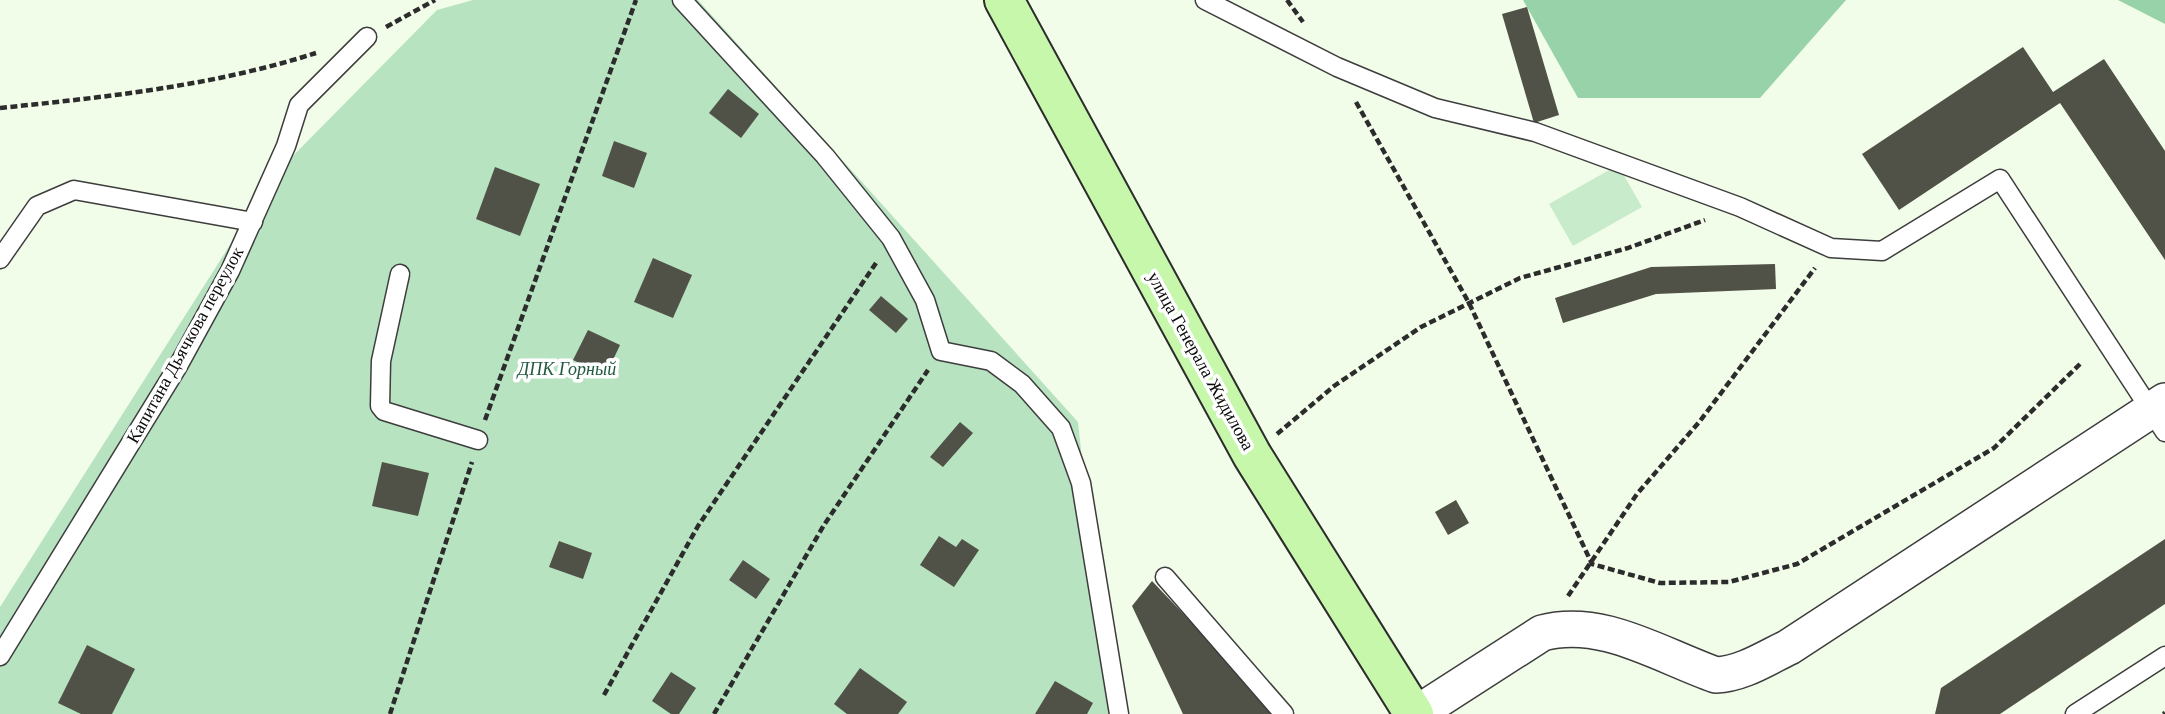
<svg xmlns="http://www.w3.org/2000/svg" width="2165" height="714" font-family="'Times New Roman',serif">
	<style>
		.green { fill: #b7e3c1 }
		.forest { fill: #98d2a9 }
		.pitch { fill: #c8ebcb }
		.building { fill: #505147 }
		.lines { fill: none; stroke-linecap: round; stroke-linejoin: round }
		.service-casing { stroke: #3d3d3d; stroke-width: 21 }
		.minor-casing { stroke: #3d3d3d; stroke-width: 38 }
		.secondary-casing { stroke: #2c2c2c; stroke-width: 42 }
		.path { stroke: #2c2c2c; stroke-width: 4.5; stroke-dasharray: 7 3.5; stroke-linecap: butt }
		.service { stroke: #fff; stroke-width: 18 }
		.minor { stroke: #fff; stroke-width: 35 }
		.secondary { stroke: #c6f7aa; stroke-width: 38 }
		.labels { text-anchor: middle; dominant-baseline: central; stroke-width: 7; stroke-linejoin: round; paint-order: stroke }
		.street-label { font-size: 18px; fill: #0a0a0a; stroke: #fff }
		.park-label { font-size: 18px; font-style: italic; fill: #225a40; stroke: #fff }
	</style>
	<rect width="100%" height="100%" fill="#f2fde9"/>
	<path class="green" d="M 473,0 L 698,0 L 1078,422 L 1110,714 L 0,714 L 0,607 L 275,174 L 437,10 Z"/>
	<g class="forest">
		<path d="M 1523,0 L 1846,0 L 1760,98 L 1578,98 Z"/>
		<path d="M 2118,0 L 2165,0 L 2165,24 Z"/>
	</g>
	<path class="pitch" d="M 1618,165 L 1642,207 L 1573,246 L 1549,204 Z"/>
	<g class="building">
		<path d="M 1527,7 L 1559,115 L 1534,123 L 1502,14 Z"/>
		<path d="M 2023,47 L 2053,92 L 2104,59 L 2165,151 L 2165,260 L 2060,103 L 1899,210 L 1862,154 Z"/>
		<path d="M 728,89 L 759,114 L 741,138 L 709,113 Z"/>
		<path d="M 614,141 L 647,153 L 634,188 L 602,176 Z"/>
		<path d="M 495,167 L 540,184 L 520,236 L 476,219 Z"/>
		<path d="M 653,258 L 692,275 L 673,318 L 634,302 Z"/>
		<path d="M 1775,264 L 1776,289 L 1656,294 L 1563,323 L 1555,298 L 1651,267 Z"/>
		<path d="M 881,296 L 908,319 L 896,333 L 869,310 Z"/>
		<path d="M 588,330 L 620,345 L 606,375 L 573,360 Z"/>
		<path d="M 960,422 L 973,433 L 943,467 L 930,457 Z"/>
		<path d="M 382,462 L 429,473 L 418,516 L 372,506 Z"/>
		<path d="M 1456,500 L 1469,523 L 1448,535 L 1435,512 Z"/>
		<path d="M 939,536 L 956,547 L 962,539 L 979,550 L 954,587 L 920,565 Z"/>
		<path d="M 2165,539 L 2165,604 L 2000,714 L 1935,714 L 1941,688 Z"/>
		<path d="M 559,541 L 592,553 L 583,579 L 549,567 Z"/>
		<path d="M 743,560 L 770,579 L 756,599 L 729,580 Z"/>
		<path d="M 1152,581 L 1279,714 L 1183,714 L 1132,606 Z"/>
		<path d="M 87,645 L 135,669 L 112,714 L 81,714 L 58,703 Z"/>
		<path d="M 860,668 L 907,702 L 898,714 L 847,714 L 834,704 Z"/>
		<path d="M 671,672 L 696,688 L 679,714 L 671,714 L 652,701 Z"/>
		<path d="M 1055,681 L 1093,703 L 1087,714 L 1035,714 Z"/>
	</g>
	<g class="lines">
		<g class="service-casing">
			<g id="service">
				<path d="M 682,0 L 825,156 L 891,238 L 925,300 L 941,351 L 991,361 L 1022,384 L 1061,428 L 1081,483 L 1119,714"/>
				<path d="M 1205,0 L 1337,67 L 1435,108 L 1535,132 L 1740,207 L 1831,248 L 1882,251 L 2000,179 L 2165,432"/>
				<path d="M 0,259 L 37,206 L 74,190 L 253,222"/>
				<path d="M 400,274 L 381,361 L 380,406 L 384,411 L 478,440"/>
				<path d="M 1165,577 L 1284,714"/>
				<path d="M 0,656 L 178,366 L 230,271 L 286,146 L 299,105 L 367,37"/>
				<path d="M 2075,714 L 2165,656"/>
			</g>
		</g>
		<g class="minor-casing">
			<path id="minor" d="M 1416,714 L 1542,633 C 1602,617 1659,655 1716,675 C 1742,674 1766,658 1789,647 L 2165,401"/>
		</g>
		<g class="secondary-casing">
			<path id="secondary" d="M 1004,0 L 1252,455 L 1414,714"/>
		</g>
		<g class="path">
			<path d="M 1287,0 L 1303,22"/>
			<path d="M 386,27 L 435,0"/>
			<path d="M 1356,102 L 1469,303 L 1592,564 L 1660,583 L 1729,582 L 1797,564 L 1994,448 L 2080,364"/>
			<path d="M 0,108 C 106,97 213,86 316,53"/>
			<path d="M 485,420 L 636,0"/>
			<path d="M 1277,434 L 1334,386 L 1421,327 L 1520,278 L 1628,248 L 1705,220"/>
			<path d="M 1568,596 L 1637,494 L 1700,421 L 1815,268"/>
			<path d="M 604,695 L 698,526 L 878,260"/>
			<path d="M 390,714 L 472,462"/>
			<path d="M 714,714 L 824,525 L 928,370"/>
			<path d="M 2163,714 L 2165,713"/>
		</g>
		<use href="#service" class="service"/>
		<use href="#minor" class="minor"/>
		<use href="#secondary" class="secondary"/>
	</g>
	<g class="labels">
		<g class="street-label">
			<text transform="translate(185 345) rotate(-61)">Капитана Дьячкова переулок</text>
			<text transform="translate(1201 361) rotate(61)">улица Генерала Жидилова</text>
		</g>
		<g class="park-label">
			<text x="567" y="369">ДПК Горный</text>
		</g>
	</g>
</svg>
